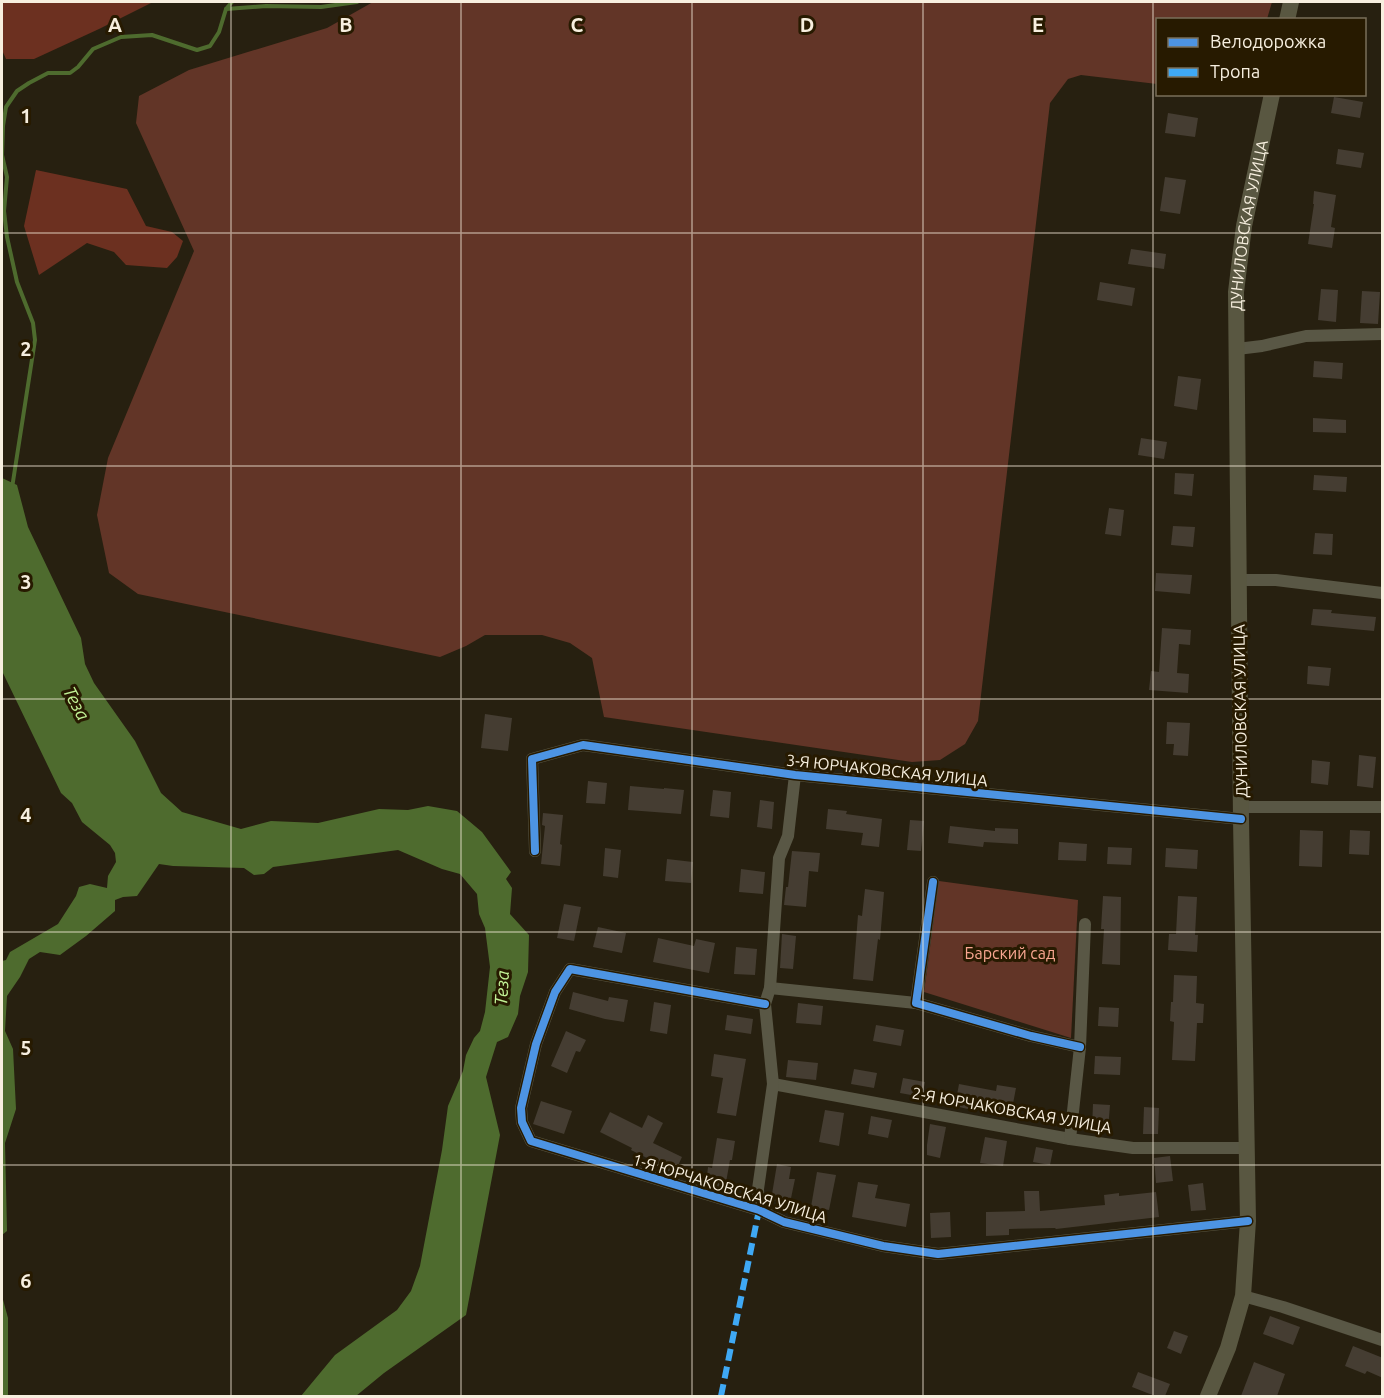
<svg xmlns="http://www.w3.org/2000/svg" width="1384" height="1398" font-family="Ubuntu,sans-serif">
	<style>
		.green { fill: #623527 }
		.forest { fill: #6c3020 }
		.water { fill: #4e6b2e }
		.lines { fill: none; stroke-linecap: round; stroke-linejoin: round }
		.stream { stroke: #4e6b2e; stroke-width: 4 }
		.building { fill: #453d32 }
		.street { stroke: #595745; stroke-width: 12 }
		.secondary { stroke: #595741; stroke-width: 16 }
		.quiet { stroke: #3fa9f5; stroke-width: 6; stroke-dasharray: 12 6; stroke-linecap: butt }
		.cycleway-casing { stroke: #271a00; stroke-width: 11 }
		.cycleway { stroke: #4d94e3; stroke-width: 8 }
		.grid { fill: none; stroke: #f7efdf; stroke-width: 1.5; stroke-opacity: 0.55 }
		.labels { text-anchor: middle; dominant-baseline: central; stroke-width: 6; stroke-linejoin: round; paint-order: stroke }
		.street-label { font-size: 16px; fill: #f7efdf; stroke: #271a00 }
		.park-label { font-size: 16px; fill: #faa791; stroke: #271a00 }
		.water-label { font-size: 18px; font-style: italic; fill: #c2f295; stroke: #271a00 }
		.grid-label { font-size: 20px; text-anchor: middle; font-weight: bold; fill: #f7efdf; stroke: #271a00; stroke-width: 6; stroke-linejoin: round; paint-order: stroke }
	</style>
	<rect width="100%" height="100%" fill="#272010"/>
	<g class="green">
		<path d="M 373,2 L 1272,2 L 1267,19 L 1158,20 L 1157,84 L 1081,75 L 1068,79 L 1050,103 L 978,721 L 965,744 L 940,760 L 912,762 L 604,717 L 592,658 L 570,643 L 542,635 L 485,635 L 466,646 L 440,657 L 138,594 L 109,573 L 97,515 L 108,458 L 194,251 L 136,123 L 139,96 L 189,70 L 327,28 Z"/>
		<path d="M 939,881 L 1078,900 L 1071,1038 L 924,992 Z"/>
	</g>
	<g class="forest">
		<path d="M 2,2 L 153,2 L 99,29 L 34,59 L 6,59 L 2,50 Z"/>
		<path d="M 36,170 L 127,189 L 146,226 L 172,232 L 183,241 L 177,257 L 167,268 L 126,265 L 114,252 L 87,243 L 39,275 L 24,226 Z"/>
	</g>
	<g class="water">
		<path d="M 2,478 L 17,485 L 28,527 L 81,638 L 85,664 L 94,683 L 135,741 L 161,793 L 182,812 L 241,829 L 271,821 L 318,823 L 379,809 L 408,810 L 428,806 L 457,811 L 482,832 L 511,872 L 506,879 L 512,888 L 510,914 L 529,935 L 528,972 L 520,996 L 518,1014 L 508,1037 L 497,1042 L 486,1077 L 500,1135 L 466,1315 L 384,1373 L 356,1396 L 301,1396 L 335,1355 L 397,1310 L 411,1291 L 420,1266 L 442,1150 L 448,1106 L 463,1071 L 466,1055 L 474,1038 L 480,1031 L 485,1012 L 490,967 L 485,928 L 479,914 L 477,894 L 460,874 L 442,869 L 398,850 L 273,867 L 264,874 L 254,875 L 244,868 L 173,866 L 159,864 L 137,896 L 123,897 L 115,900 L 115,911 L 86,936 L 60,955 L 40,952 L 29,959 L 20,977 L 7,996 L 5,1031 L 13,1049 L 16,1109 L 5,1143 L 7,1231 L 2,1235 L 2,961 L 6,960 L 10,952 L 58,924 L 76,896 L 79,887 L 90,884 L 107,888 L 108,876 L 116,862 L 115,853 L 110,845 L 82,822 L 72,803 L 61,793 L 2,671 Z"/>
		<path d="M 2,1296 L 8,1318 L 8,1396 L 2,1396 Z"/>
	</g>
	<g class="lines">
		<g class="stream">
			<path d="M 226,9 L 266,6 L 321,7 L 357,2"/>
			<path d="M 12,488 L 35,340 L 33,323 L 17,282 L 7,237 L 4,211 L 7,177 L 2,155 L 3,126 L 6,107 L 17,91 L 29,83 L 48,73 L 70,73 L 78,67 L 93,49 L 121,37 L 152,35 L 197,50 L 210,46 L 219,32 L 226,9 L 232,2"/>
		</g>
	</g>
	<g class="building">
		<path d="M 1334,97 L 1363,102 L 1360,118 L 1331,113 Z"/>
		<path d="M 1168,113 L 1198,118 L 1195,137 L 1165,133 Z"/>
		<path d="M 1338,149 L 1364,153 L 1361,168 L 1336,164 Z"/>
		<path d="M 1165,177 L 1186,180 L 1180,214 L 1160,211 Z"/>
		<path d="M 1314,191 L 1336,195 L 1331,227 L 1335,228 L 1332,248 L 1308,244 L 1314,204 L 1313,204 Z"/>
		<path d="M 1131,249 L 1166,254 L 1164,269 L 1128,264 Z"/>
		<path d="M 1100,282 L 1135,288 L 1132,306 L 1097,300 Z"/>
		<path d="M 1321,289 L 1338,290 L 1336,322 L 1318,320 Z"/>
		<path d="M 1362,291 L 1380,292 L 1378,324 L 1360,323 Z"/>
		<path d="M 1314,361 L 1343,363 L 1342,379 L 1313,377 Z"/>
		<path d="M 1178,376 L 1201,379 L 1197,410 L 1174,406 Z"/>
		<path d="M 1313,418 L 1346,420 L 1346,433 L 1313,432 Z"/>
		<path d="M 1141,438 L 1167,442 L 1164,459 L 1138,455 Z"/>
		<path d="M 1175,473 L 1194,474 L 1192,496 L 1174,494 Z"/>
		<path d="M 1314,475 L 1347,477 L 1346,492 L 1313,490 Z"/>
		<path d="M 1109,508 L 1124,510 L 1121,536 L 1105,534 Z"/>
		<path d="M 1173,526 L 1195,527 L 1193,547 L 1171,545 Z"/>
		<path d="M 1315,533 L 1333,534 L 1332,555 L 1313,554 Z"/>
		<path d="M 1156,573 L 1192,575 L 1190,594 L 1155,591 Z"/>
		<path d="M 1313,609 L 1332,610 L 1331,613 L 1376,617 L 1374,631 L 1311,625 Z"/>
		<path d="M 1162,628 L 1191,630 L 1190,645 L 1179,644 L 1177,673 L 1189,674 L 1188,693 L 1149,690 L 1151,671 L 1159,672 Z"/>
		<path d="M 1308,666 L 1331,668 L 1329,686 L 1307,684 Z"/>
		<path d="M 485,714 L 512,718 L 508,751 L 481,748 Z"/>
		<path d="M 1167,722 L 1190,723 L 1188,756 L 1173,755 L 1174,744 L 1166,744 Z"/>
		<path d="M 1359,755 L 1376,757 L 1373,788 L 1357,786 Z"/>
		<path d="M 1312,760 L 1330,762 L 1328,785 L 1311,783 Z"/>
		<path d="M 588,781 L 607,783 L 605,804 L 586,803 Z"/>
		<path d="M 630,786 L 664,789 L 664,788 L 684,790 L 681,814 L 628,810 Z"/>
		<path d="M 713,790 L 731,792 L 729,818 L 710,816 Z"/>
		<path d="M 760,800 L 774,802 L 772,829 L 757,827 Z"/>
		<path d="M 828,809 L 847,811 L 846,814 L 882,819 L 879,847 L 861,845 L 863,833 L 826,829 Z"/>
		<path d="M 543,813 L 563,815 L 560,844 L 562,845 L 560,866 L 541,864 L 545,826 L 542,825 Z"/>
		<path d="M 910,820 L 924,821 L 921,851 L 907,850 Z"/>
		<path d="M 950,826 L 995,831 L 995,828 L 1018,829 L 1018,844 L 984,842 L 983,847 L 948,843 Z"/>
		<path d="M 1300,830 L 1323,831 L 1322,867 L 1299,866 Z"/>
		<path d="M 1350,830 L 1370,831 L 1369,855 L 1349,854 Z"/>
		<path d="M 1059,842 L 1087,844 L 1086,861 L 1058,860 Z"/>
		<path d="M 1108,847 L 1132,848 L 1131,865 L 1107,864 Z"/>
		<path d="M 605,848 L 621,850 L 618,878 L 603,876 Z"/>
		<path d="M 1166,848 L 1198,850 L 1197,869 L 1165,867 Z"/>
		<path d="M 792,851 L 820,853 L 818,872 L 809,871 L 806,907 L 784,905 L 786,887 L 788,887 Z"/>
		<path d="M 667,859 L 693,862 L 691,883 L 665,881 Z"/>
		<path d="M 741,869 L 765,872 L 763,894 L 739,892 Z"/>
		<path d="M 865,889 L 884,892 L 880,940 L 878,939 L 873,981 L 853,979 L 858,915 L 862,916 Z"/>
		<path d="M 1103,896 L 1121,897 L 1120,965 L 1102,964 L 1104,929 L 1101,929 Z"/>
		<path d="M 1178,896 L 1197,897 L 1195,935 L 1198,935 L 1197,952 L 1168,950 L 1169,934 L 1176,934 Z"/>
		<path d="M 564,904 L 581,907 L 574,941 L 557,938 Z"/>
		<path d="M 598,927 L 626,933 L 622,953 L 593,947 Z"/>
		<path d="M 782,934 L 796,936 L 793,969 L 780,968 Z"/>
		<path d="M 658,938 L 694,946 L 696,939 L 715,943 L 709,973 L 653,962 Z"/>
		<path d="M 736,947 L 757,949 L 755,975 L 734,974 Z"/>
		<path d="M 1174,975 L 1197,976 L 1196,1003 L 1204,1004 L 1203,1023 L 1197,1023 L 1195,1061 L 1172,1060 L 1174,1022 L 1170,1021 L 1171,1002 L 1173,1002 Z"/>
		<path d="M 573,992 L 608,1001 L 609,997 L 628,1000 L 624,1022 L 605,1019 L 569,1009 Z"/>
		<path d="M 654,1002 L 671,1005 L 667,1034 L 650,1031 Z"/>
		<path d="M 798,1003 L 823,1006 L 821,1025 L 796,1023 Z"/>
		<path d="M 1099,1007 L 1119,1008 L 1118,1027 L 1098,1026 Z"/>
		<path d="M 727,1015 L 753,1019 L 751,1034 L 725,1030 Z"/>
		<path d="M 876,1025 L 904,1030 L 901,1046 L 873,1041 Z"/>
		<path d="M 566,1031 L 586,1040 L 580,1052 L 576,1051 L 567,1073 L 551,1066 Z"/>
		<path d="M 714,1054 L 746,1059 L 736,1116 L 717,1113 L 723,1078 L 711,1076 Z"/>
		<path d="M 1095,1056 L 1121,1057 L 1120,1075 L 1094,1074 Z"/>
		<path d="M 788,1060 L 818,1063 L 816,1080 L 786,1077 Z"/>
		<path d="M 854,1069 L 877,1073 L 874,1088 L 851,1084 Z"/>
		<path d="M 903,1078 L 925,1082 L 922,1097 L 900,1093 Z"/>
		<path d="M 959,1084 L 996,1091 L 997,1085 L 1016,1088 L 1011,1114 L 972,1107 L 972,1110 L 955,1106 Z"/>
		<path d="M 541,1101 L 572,1111 L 564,1134 L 533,1124 Z"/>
		<path d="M 1093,1104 L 1110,1105 L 1108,1130 L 1092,1129 Z"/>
		<path d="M 1144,1107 L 1159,1108 L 1158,1134 L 1143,1134 Z"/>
		<path d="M 825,1110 L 844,1113 L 839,1146 L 819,1142 Z"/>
		<path d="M 610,1112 L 642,1128 L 648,1115 L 663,1123 L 653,1143 L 682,1157 L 674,1174 L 654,1164 L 655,1162 L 631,1150 L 632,1148 L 600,1132 Z"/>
		<path d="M 871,1116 L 892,1120 L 888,1138 L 868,1134 Z"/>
		<path d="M 930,1124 L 946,1127 L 940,1158 L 927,1155 L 927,1145 Z"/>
		<path d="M 985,1137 L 1007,1141 L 1003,1166 L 980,1163 Z"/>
		<path d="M 717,1138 L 735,1141 L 732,1160 L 730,1160 L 725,1188 L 706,1185 L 708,1167 L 712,1168 Z"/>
		<path d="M 1036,1147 L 1053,1150 L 1050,1165 L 1033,1162 Z"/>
		<path d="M 1170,1156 L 1173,1181 L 1156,1183 L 1154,1158 Z"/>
		<path d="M 777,1164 L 791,1167 L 789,1179 L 795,1179 L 790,1203 L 771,1200 Z"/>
		<path d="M 817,1172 L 836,1175 L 829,1210 L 811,1207 Z"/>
		<path d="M 858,1182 L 878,1185 L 875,1198 L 910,1204 L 906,1227 L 852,1217 Z"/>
		<path d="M 1203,1183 L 1206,1210 L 1191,1211 L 1188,1185 Z"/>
		<path d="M 1024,1191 L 1039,1191 L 1040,1211 L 1105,1205 L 1104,1195 L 1119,1193 L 1119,1196 L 1156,1192 L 1159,1217 L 1056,1229 L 1055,1228 L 1009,1229 L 1009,1235 L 986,1236 L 986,1212 L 1025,1211 Z"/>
		<path d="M 950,1212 L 951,1237 L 931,1238 L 930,1213 Z"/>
		<path d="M 1270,1316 L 1300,1327 L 1293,1345 L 1263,1334 Z"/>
		<path d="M 1174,1331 L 1188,1336 L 1181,1354 L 1167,1348 Z"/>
		<path d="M 1353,1346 L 1383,1358 L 1383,1378 L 1367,1371 L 1365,1374 L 1345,1366 Z"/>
		<path d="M 1254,1362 L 1285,1374 L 1277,1396 L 1241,1396 Z"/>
		<path d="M 1138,1372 L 1170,1384 L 1165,1396 L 1155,1396 L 1132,1387 Z"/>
	</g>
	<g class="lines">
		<g class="street">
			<path d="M 1237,349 L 1262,346 L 1306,336 L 1382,334"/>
			<path d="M 1238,580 L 1276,580 L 1382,593"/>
			<path d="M 1241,807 L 1382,807"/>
			<path d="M 535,851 L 532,759 L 583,745 L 795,775 L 1241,819"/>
			<path d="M 933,882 L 916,1003 L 1031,1036 L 1080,1047"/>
			<path d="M 770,988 L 916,1003"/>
			<path d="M 765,1004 L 570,969 L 555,992 L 536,1044 L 521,1108 L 522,1122 L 531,1141 L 759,1210 L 784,1222 L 883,1246 L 938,1254 L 1248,1221"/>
			<path d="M 773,1084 L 1070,1139 L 1133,1148 L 1248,1148"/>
			<path d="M 1070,1139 L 1080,1047 L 1085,924"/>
			<path d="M 759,1210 L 758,1189 L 773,1084 L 765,1004 L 770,988 L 779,858 L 788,836 L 795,775"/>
			<path d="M 1243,1296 L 1283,1307 L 1382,1340"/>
		</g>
		<g class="secondary">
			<path d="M 1287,20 L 1291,2"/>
			<path id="s1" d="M 1208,1396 L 1228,1348 L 1243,1296 L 1248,1221 L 1241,819 L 1236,292 L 1244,226 L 1272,94"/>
		</g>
		<path class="quiet" d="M 721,1396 L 759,1210"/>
		<g class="cycleway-casing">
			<g id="cycleway">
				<path d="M 535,851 L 532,759 L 583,745 L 795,775 L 1241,819"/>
				<path d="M 933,882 L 916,1003 L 1031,1036 L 1080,1047"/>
				<path d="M 765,1004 L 570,969 L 555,992 L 536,1044 L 521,1108 L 522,1122 L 531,1141 L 759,1210 L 784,1222 L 883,1246 L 938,1254 L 1248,1221"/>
			</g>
		</g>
		<use href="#cycleway" class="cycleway"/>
	</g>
	<path class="grid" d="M 231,2 L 231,1396M 461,2 L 461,1396M 692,2 L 692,1396M 923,2 L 923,1396M 1153,2 L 1153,1396M 2,233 L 1382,233M 2,466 L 1382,466M 2,699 L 1382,699M 2,932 L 1382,932M 2,1165 L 1382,1165"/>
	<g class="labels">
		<g class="street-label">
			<text stroke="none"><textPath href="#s1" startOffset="1178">ДУНИЛОВСКАЯ УЛИЦА</textPath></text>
			<text transform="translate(1240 711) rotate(-91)">ДУНИЛОВСКАЯ УЛИЦА</text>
			<text transform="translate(887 770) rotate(6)">3-Я ЮРЧАКОВСКАЯ УЛИЦА</text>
			<text transform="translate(1012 1110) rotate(10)">2-Я ЮРЧАКОВСКАЯ УЛИЦА</text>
			<text transform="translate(730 1188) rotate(17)">1-Я ЮРЧАКОВСКАЯ УЛИЦА</text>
		</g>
		<g class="park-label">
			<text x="1010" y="953">Барский сад</text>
		</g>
		<g class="water-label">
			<text transform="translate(77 703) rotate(62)">Теза</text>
			<text transform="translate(501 988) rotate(-87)">Теза</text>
		</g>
	</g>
	<g class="grid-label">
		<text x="115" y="32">A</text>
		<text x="346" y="32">B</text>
		<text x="577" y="32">C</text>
		<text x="807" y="32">D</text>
		<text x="1038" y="32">E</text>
		<text x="26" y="123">1</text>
		<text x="26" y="356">2</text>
		<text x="26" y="589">3</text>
		<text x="26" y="822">4</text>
		<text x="26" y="1055">5</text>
		<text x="26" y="1288">6</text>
	</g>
	<rect width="1384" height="1398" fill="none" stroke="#f7efdf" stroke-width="6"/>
	<rect x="1156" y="18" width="210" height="78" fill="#271a00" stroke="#7a6f59" stroke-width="1.5"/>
	<rect x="1168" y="38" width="30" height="9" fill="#4d94e3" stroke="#7a6f59" stroke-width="1.5"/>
	<text x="1210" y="48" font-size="18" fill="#f7efdf">Велодорожка</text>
	<rect x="1168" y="68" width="30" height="9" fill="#3fa9f5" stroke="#7a6f59" stroke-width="1.5"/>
	<text x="1210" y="78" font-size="18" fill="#f7efdf">Тропа</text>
</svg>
